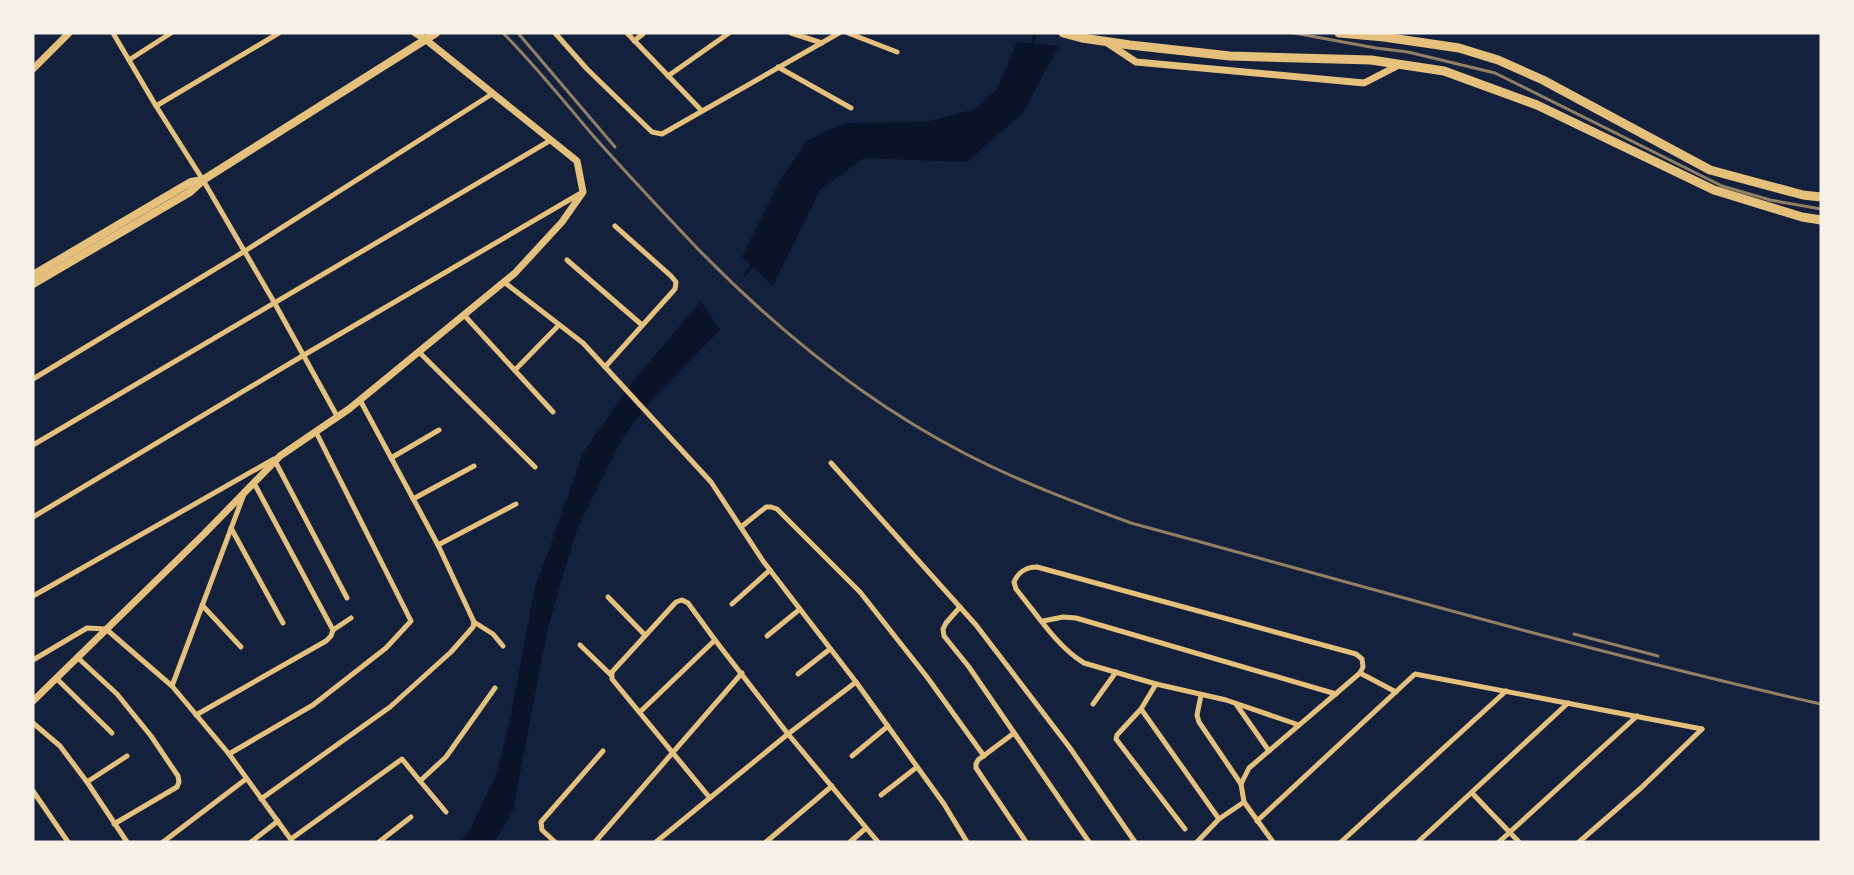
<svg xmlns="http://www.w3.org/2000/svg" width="1854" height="875" font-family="Ubuntu,sans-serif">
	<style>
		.water { fill: #0b132b }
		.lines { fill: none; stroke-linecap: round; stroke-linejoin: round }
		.stream { stroke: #0b132b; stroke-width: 3 }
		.minor { stroke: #e5c07b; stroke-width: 5 }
		.tertiary { stroke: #e5c07b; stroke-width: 7 }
		.primary { stroke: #e5c07b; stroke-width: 8 }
		.trunk { stroke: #e5c07b; stroke-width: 9 }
		.rail { stroke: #918062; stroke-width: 3 }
	</style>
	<rect width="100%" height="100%" fill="#14213d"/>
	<g class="water">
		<path d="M 1017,42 L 1059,46 L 1023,113 L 967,162 L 864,158 L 820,190 L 773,286 L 742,257 L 780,180 L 808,140 L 844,123 L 926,122 L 975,109 L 997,89 Z"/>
		<path d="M 701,301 L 720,330 L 654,397 L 622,439 L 577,529 L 548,627 L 513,810 L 495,842 L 460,842 L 471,828 L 497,772 L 511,715 L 534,591 L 583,453 L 633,381 Z"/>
	</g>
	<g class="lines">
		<g class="stream">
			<path d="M 1032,46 L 1035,33"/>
			<path d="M 745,275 L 753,264"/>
		</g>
		<g class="minor">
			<path d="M 113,33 L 156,106 L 203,180 L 274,302 L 337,416"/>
			<path d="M 555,33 L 587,69 L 652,132 L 662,134 L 839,33"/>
			<path d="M 627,33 L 702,111"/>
			<path d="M 791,33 L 822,43"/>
			<path d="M 848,33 L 897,52"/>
			<path d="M 634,41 L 644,33"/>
			<path d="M 129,60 L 171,33"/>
			<path d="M 778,67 L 851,108"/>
			<path d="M 668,76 L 729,33"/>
			<path d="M 156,106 L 279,33"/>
			<path d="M 567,260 L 642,325"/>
			<path d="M 504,282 L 583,343 L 711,482 L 763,561 L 856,682 L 944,804 L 967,842"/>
			<path d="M 464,315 L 553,412"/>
			<path d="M 419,352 L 535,467"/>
			<path d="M 605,367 L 675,289 L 676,282 L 671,276 L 615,226"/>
			<path d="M 515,370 L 559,325"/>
			<path d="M 33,379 L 245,251 L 492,94"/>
			<path d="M 33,445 L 551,140"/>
			<path d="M 391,458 L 439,430"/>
			<path d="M 275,461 L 347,598"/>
			<path d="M 831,463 L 976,625 L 1070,748 L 1135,842"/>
			<path d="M 413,499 L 474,466"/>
			<path d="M 33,517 L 304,355 L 581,193"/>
			<path d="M 741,527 L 766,507 L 771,507 L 777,509 L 860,592 L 927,677 L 984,756"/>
			<path d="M 231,528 L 283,623"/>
			<path d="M 438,545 L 516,504"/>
			<path d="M 33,596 L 274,459"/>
			<path d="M 608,597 L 645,635"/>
			<path d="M 732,604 L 770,570"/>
			<path d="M 202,605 L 241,647"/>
			<path d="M 960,607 L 946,623 L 943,629 L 944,636 L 969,667 L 1089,842"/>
			<path d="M 1043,621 L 1063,617 L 1076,618 L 1336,694"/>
			<path d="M 474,622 L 493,634 L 503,646"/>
			<path d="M 333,630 L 351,618"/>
			<path d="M 767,636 L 800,609"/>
			<path d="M 580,645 L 611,675"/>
			<path d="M 77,657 L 117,694 L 151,736 L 178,776 L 179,782 L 177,787 L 114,824"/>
			<path d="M 33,660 L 87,628 L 106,629 L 172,686 L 244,494"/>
			<path d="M 1360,673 L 1396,692"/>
			<path d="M 798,674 L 830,649"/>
			<path d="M 56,678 L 112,733"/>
			<path d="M 1156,684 L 1141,709 L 1117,735 L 1116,739 L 1185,829"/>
			<path d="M 172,686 L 229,754 L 292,841"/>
			<path d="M 1201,695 L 1197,715 L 1199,722 L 1241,784"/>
			<path d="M 1093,704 L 1116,672"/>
			<path d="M 1236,704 L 1269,751"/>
			<path d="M 1141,709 L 1219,819"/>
			<path d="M 640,712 L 715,640"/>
			<path d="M 196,715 L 326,641 L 331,636 L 333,630 L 254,483"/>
			<path d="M 33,723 L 60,746 L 87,782 L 127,842"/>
			<path d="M 1014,733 L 978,760 L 976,764 L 976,768 L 1026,842"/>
			<path d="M 229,754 L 313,705 L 386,648 L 411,621 L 316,432"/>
			<path d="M 852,756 L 888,726"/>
			<path d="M 420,781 L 446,812"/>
			<path d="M 87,782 L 127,756"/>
			<path d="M 33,791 L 68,842"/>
			<path d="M 1472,793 L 1519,842"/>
			<path d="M 881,795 L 917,767"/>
			<path d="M 710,798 L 612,679 L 612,672 L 676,602 L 682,600 L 688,603 L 715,640 L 788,734 L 878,842"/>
			<path d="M 261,799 L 390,707 L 451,652 L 473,627 L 474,622 L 438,545 L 360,400"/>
			<path d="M 1244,802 L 1241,784 L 1249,768 L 1360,673 L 1363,667 L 1362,659 L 1356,654 L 1037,567 C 1027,567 1018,572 1014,582 L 1016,589 C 1036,613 1057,647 1084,663 L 1156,684 L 1226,700 L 1299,725"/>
			<path d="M 1257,821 L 1415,674 L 1702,729"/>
			<path d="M 291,839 L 402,759 L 420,781 L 446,757 L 495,688"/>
			<path d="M 163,842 L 246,779"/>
			<path d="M 251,842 L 278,821"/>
			<path d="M 379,842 L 411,817"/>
			<path d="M 555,842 L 542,830 L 541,822 L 603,751"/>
			<path d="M 595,842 L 742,673"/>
			<path d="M 656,842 L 788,734 L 856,682"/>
			<path d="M 766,842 L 832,786"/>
			<path d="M 850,842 L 866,828"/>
			<path d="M 1197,842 L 1219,819 L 1244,802 L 1273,842"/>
			<path d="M 1341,842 L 1506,691"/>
			<path d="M 1418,842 L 1568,703"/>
			<path d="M 1499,842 L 1637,716"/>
			<path d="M 1579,842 L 1641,788 L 1702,729"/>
		</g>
		<g class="tertiary">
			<path d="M 1106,42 L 1136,62 L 1364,83 L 1401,64"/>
			<path d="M 33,69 L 69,33"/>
			<path d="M 33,701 L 204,534 L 280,456 L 349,409 L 515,273 L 562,222 L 583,192 L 577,161 L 425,39 L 415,33"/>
		</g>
		<g class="primary">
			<path d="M 33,275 L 184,186 L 191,182 L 203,180"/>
			<path d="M 33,284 L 190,192 L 203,180 L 436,33"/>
		</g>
		<g class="trunk">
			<path d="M 1063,33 L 1082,38 L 1130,45 L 1230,56 L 1371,60 L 1444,71 L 1537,105 L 1714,190 L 1802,217 L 1821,220"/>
			<path d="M 1339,33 L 1384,37 L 1459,48 L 1498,60 L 1543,80 L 1710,170 L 1803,195 L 1821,197"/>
		</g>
		<g class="rail">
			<path d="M 503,33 C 534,64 562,99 590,132 C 625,172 662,211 698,249 C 775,328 865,402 964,453 C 1018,481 1074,502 1131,523 C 1360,585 1589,652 1821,704"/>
			<path d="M 518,33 L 615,147"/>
			<path d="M 1294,33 L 1376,48 L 1408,52 L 1495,73 L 1722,186 L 1770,200 L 1821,209"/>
			<path d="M 1574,634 L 1658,656"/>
		</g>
	</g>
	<rect width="1854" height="875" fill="none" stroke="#f6f1e7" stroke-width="69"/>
</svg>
